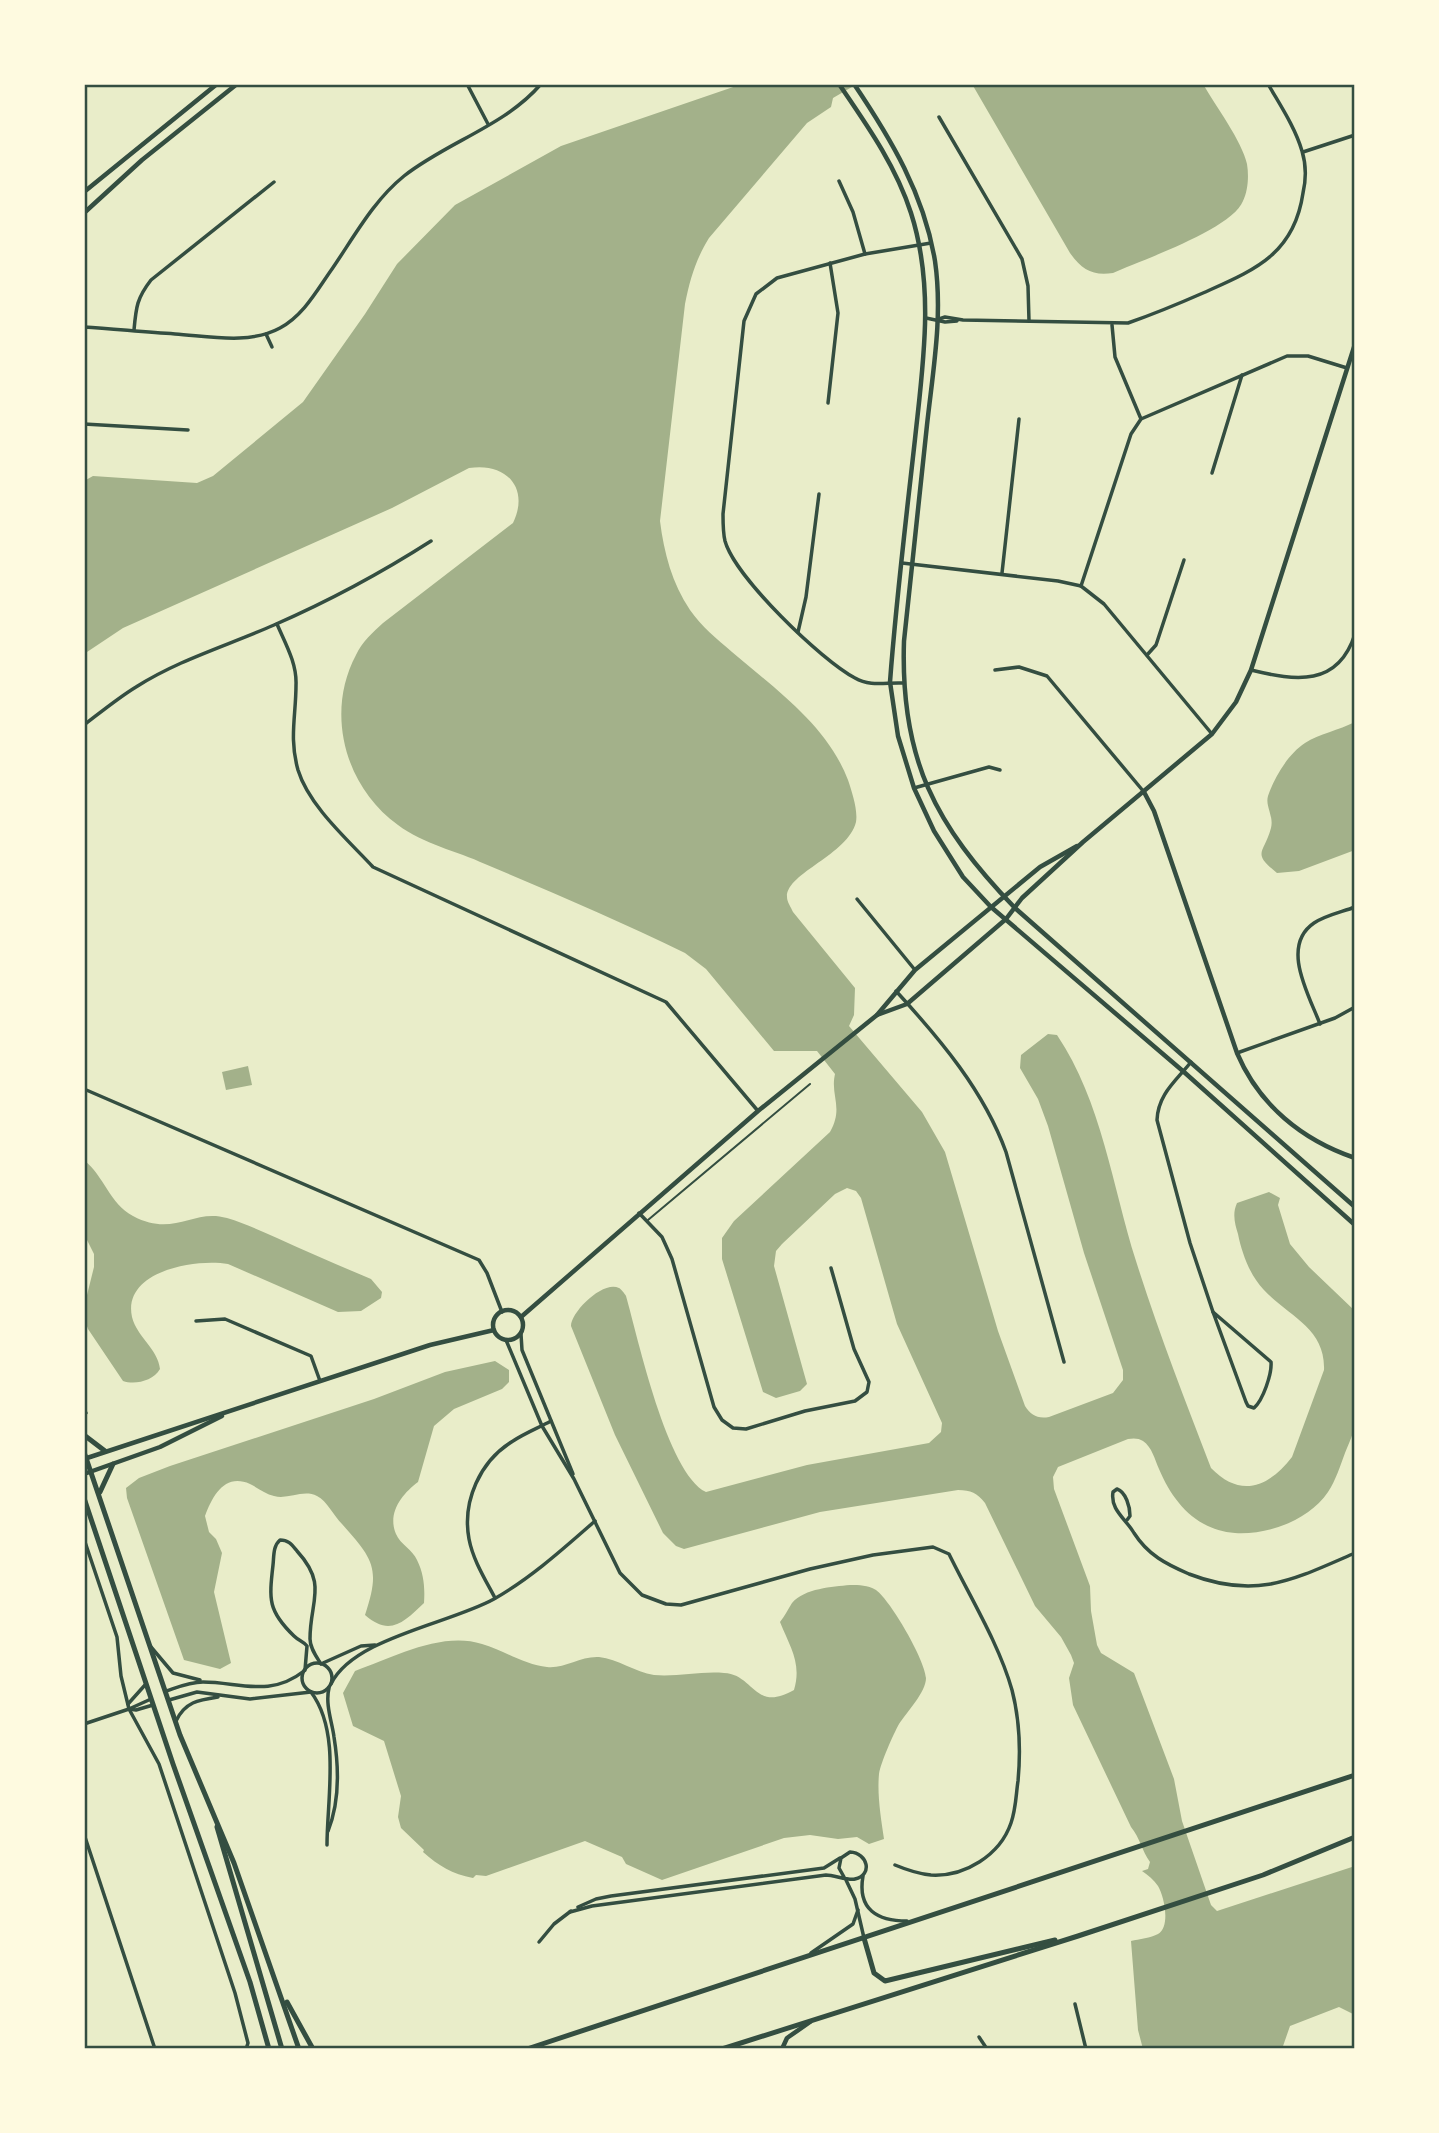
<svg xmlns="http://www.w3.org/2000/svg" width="1439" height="2133" font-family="'Roboto Serif',serif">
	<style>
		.water { fill: #a3b18a }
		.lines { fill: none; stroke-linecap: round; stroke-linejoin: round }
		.service { stroke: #344e41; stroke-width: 2 }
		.minor { stroke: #344e41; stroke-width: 3.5 }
		.tertiary { stroke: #344e41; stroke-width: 4.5 }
		.secondary { stroke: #344e41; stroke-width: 4.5 }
		.primary { stroke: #344e41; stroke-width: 5 }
		.neatline { fill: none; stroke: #344e41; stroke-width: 2.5 }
	</style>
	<rect width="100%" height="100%" fill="#e9edc9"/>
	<g class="water">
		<path d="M 742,84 L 857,84 L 833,98 L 831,107 L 807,123 L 709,238 C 696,259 690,279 685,304 L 660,521 C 664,553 672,583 690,610 C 701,626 717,639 732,652 C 775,689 827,725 848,780 C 852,792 858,810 856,822 C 848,855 786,873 787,897 C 787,902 791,907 793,912 L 855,988 L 854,1015 L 849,1026 L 922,1112 L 945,1152 L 998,1331 L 1025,1406 C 1031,1415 1037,1419 1049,1417 L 1113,1393 L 1123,1380 L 1123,1370 L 1084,1253 L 1048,1126 L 1038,1099 L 1020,1068 L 1021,1055 L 1048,1034 L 1057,1035 C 1102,1102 1112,1185 1136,1261 C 1158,1331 1185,1400 1211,1468 C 1240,1498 1268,1488 1292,1457 L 1324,1370 C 1326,1323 1279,1314 1256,1280 C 1247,1267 1241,1249 1238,1234 C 1235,1224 1232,1214 1237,1203 L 1269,1192 L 1280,1198 L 1278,1205 L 1290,1244 L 1309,1267 L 1355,1311 C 1355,1348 1359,1386 1355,1423 C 1354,1433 1349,1443 1345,1453 C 1340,1466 1336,1480 1328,1492 C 1309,1520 1269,1535 1235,1533 C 1196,1530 1173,1502 1159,1469 C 1155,1460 1152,1447 1143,1441 C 1139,1438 1133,1438 1128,1439 L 1058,1467 L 1053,1477 L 1054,1489 L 1090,1586 L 1091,1611 L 1097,1645 L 1101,1653 L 1134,1673 L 1174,1779 L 1182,1821 L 1211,1905 L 1217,1911 L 1355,1866 L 1355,2015 L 1339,2007 L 1290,2026 L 1282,2049 L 1143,2049 L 1138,2030 L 1131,1941 C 1139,1939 1151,1938 1158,1934 C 1171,1926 1164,1896 1158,1886 C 1154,1880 1148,1875 1142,1871 L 1148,1869 L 1150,1862 C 1142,1851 1140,1838 1131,1827 L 1073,1705 L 1069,1678 L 1074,1663 L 1071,1655 L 1061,1637 L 1035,1606 L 985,1503 C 977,1493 971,1490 958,1490 L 820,1512 L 684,1549 L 676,1546 L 663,1533 L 615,1435 L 571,1326 C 571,1312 603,1280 619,1288 C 620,1288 625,1294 626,1296 C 638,1338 667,1473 706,1492 L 807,1465 L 929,1443 L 941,1432 L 942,1423 L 897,1324 L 861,1198 L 856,1191 L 847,1188 L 835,1194 L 782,1244 L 776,1251 L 774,1266 L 807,1384 L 800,1391 L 776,1398 L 763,1392 L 722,1259 L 722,1238 L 734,1221 L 830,1132 C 844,1107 830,1096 835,1074 L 817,1051 L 774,1051 L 706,969 L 685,953 C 620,921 552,892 485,864 C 457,851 423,844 398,825 C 345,787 325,713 356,655 C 362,642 373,632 383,623 L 513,523 C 530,488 506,462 469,468 L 392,508 L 123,628 L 84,654 L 84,481 L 93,476 L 197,483 L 213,476 L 303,402 L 365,314 L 397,264 L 455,205 L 561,146 Z"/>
		<path d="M 972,84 L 1203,84 C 1215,105 1242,141 1247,164 C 1249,176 1248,191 1243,201 C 1232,229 1142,260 1113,273 C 1093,276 1082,270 1070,253 Z"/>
		<path d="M 1355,722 L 1355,850 L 1299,871 L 1277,873 C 1251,852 1264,854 1271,828 C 1274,816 1265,806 1268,796 C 1274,778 1288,754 1305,743 C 1319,734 1339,730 1355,722 Z"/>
		<path d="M 248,1066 L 252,1085 L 226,1090 L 222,1072 Z"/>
		<path d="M 84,1160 C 104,1176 110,1204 133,1216 C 174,1238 193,1208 227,1218 C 244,1223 261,1231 277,1238 C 308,1252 340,1266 371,1279 L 382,1292 L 381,1298 L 361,1311 L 338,1312 L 228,1264 C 196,1258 122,1271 132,1317 C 137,1337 158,1349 160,1369 C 153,1381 135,1385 123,1381 L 88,1329 L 84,1318 L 84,1307 L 94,1267 L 94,1254 L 84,1234 Z"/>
		<path d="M 495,1361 L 509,1370 L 509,1382 L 502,1389 L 454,1409 L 434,1426 L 418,1482 C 402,1494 387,1513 396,1534 C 400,1544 413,1550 417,1560 C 424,1574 425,1588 424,1603 C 404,1622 390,1637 365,1615 C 381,1568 373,1559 342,1524 C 334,1516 327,1501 317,1496 C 303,1489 288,1500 274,1496 C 266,1494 258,1488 250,1484 C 225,1473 213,1495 205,1516 L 209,1532 L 216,1539 L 222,1553 L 214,1592 L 231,1663 L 220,1669 L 184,1660 L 127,1498 L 126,1488 L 139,1478 L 170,1466 L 374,1399 L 445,1372 Z"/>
		<path d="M 850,1585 C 860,1585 867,1585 876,1590 C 891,1601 925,1660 926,1678 C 926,1692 907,1712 899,1724 C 893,1735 881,1762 879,1774 C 877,1795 881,1818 884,1839 L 869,1844 L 857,1837 L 838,1839 L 810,1835 L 784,1838 L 662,1880 L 626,1864 L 622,1857 L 585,1841 L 486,1876 L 476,1875 L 473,1878 C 452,1874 439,1866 423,1852 L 424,1850 L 401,1828 L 398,1817 L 401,1796 L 384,1741 L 353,1726 L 343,1693 L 355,1671 C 392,1658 441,1631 482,1644 C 503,1650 525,1665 547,1667 C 564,1669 580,1656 599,1657 C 618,1659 635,1672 654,1675 C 677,1677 701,1671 724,1673 C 754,1674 754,1713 794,1690 C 802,1663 790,1647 780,1622 C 785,1616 788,1609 792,1603 C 805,1588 832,1587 850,1585 Z"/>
	</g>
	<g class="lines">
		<path class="service" d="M 648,1220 L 810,1084"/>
		<g class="minor">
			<path d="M 467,84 L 488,124"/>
			<path d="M 939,117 L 1022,259 L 1028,286 L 1029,321"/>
			<path d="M 1303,152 L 1355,135"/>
			<path d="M 839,181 L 853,212 L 865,254"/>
			<path d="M 926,318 L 945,322 L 957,321"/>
			<path d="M 939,319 L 945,317 L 963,320 L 1128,323 C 1154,314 1178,304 1203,293 C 1254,270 1294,255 1303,193 C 1306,180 1306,164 1302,151 C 1295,127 1280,105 1268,84"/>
			<path d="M 1112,325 L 1115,357 L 1141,419"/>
			<path d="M 84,327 C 114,329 144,332 175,334 C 208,336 249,345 280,328 C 304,315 317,290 332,269 C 354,237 373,201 404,176 C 447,142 505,126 541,84"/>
			<path d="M 134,330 C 136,307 137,298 151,280 L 274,182"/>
			<path d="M 266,334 L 272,347"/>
			<path d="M 828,403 L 838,313 L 830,263"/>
			<path d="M 84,424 L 188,430"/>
			<path d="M 1212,473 L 1242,375"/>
			<path d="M 902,563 L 1058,581 L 1081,586 L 1104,604 L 1212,734"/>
			<path d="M 1002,573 L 1019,419"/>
			<path d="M 1081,586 L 1131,434 L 1141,419 L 1287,356 L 1308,356 L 1347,368"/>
			<path d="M 277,624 C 285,643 297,663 296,685 C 296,716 289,738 298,770 C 309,806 348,840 373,867 L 666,1002 L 758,1111"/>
			<path d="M 798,632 L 806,597 L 819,494"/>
			<path d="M 1147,655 L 1156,645 L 1184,560"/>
			<path d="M 995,670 L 1019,667 L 1047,676 L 1144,792"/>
			<path d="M 1251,670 C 1296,681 1338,687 1355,634"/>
			<path d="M 903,683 C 887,682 870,687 855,678 C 821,660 735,577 725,541 C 723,533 723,523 723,514 L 744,321 L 756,294 L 777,278 L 865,254 L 931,243"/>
			<path d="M 84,725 C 101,712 118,698 136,687 C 178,660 229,645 274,625 C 329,601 381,573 431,541"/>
			<path d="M 914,788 L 989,767 L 1000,770"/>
			<path d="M 857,899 L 915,970"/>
			<path d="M 896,991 C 940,1039 984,1091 1006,1152 L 1064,1362"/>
			<path d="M 1320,1024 C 1309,995 1280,946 1314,923 C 1326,915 1342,912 1355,907"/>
			<path d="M 1237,1053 L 1335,1018 L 1355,1007"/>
			<path d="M 1191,1062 C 1176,1081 1158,1094 1157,1120 L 1190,1243 L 1213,1312"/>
			<path d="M 84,1089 L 479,1260 L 487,1273 L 502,1312"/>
			<path d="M 639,1213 L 662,1237 L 672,1259 L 714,1407 L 722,1420 L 733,1428 L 746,1429 L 805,1411 L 855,1401 L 867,1392 L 869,1382 L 854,1349 L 831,1268"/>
			<path d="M 1213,1312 L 1271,1362 C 1272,1374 1263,1400 1254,1408 L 1248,1406 L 1246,1402 Z"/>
			<path d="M 196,1321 L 225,1319 L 311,1356 L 320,1381"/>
			<path d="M 521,1334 L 522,1350 L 573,1474"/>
			<path d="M 506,1340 L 542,1426 L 574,1479 L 620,1573 L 642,1595 L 666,1604 L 681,1605 L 810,1569 L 873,1555 L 933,1547 L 949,1554 C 970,1597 999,1644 1012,1690 C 1020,1721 1021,1749 1018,1781 C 1016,1794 1016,1809 1011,1823 C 1000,1855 965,1877 931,1875 C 919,1874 907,1870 895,1865"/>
			<path d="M 84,1410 L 86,1413"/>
			<path d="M 1127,1520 L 1130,1516 C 1130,1507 1126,1492 1117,1489 L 1113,1492 C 1110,1510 1126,1519 1134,1533 C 1148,1555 1166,1564 1189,1574 C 1256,1600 1293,1580 1355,1553"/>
			<path d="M 84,1539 L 117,1637 L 121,1676 L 129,1709 L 159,1764 L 235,1993 L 248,2043 L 246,2049"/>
			<path d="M 495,1598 C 485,1579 473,1560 469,1539 C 462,1501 480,1461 513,1441 C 525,1433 538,1428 551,1421"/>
			<path d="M 151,1647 L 173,1673 L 200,1680"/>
			<circle cx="317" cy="1678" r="15"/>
			<path d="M 323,1663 L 361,1646 L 375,1645"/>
			<path d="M 305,1670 L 307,1646 C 303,1641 299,1641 294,1636 C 268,1611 269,1600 273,1565 C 274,1556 273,1546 280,1540 C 289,1540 292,1545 297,1551 C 328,1585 310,1600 310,1639 C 310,1648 316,1656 321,1664"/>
			<path d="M 331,1684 C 353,1638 449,1624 494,1599 C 531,1578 563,1549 595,1521"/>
			<path d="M 166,1691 C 178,1687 190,1682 203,1682 C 239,1682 270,1698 304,1671"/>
			<path d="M 311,1692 C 341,1732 327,1798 327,1845"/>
			<path d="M 169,1700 L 197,1692 L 250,1699 L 311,1692"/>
			<path d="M 128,1704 L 145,1685"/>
			<path d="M 129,1709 L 136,1710 L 153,1705"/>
			<path d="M 176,1721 C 185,1702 198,1700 218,1697"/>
			<path d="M 84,1724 L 129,1709 L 151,1699"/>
			<path d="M 328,1831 C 340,1801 339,1768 334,1737 C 332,1722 325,1704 329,1688"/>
			<path d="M 84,1834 L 155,2049"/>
			<path d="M 863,1876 C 857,1910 878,1921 907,1921"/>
			<path d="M 846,1880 L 855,1899 L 864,1938"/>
			<path d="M 578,1907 L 596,1899 L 611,1896 L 824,1868 L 840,1858"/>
			<path d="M 570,1912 L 592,1906 L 826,1875 C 834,1875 849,1881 855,1879 C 873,1875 868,1853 850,1852 L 841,1858 L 839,1868 L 844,1877"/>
			<path d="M 539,1942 L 554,1924 L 571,1911"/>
			<path d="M 811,1953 L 853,1924 L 858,1910"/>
			<path d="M 1075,2004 L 1086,2049"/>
			<path d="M 979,2037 L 987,2049"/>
		</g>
		<g class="tertiary">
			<path d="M 1144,792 L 1154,811 L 1237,1053 C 1259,1105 1302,1140 1355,1158"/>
			<path d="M 877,1015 L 907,1004 L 1006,919 L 1022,898 L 1083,842 L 1212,734 L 1236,702 L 1251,670 L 1355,344"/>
			<circle cx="508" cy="1325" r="15"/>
			<path d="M 521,1317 L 758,1111 L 877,1015 L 915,970 L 1040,867 L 1077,846"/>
			<path d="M 84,1459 L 430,1345 L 494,1330"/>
			<path d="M 84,1474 L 160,1447 L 222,1416"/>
			<path d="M 735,2049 L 748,2049"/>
			<path d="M 782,2049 L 787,2038 L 810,2022"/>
		</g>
		<g class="secondary">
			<path d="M 839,84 C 867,125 896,166 911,213 C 935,288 923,364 915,439 C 906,520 896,601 890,682 L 898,736 L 914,788 L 934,831 L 963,877 L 991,907 L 1184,1072 L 1355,1225"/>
			<path d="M 854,84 C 891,139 924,194 935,261 C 943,316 933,370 927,425 C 920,497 912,569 904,641 C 900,759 935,825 1015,908 L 1355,1207"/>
			<path d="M 84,192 L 217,84"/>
			<path d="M 84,213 L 142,160 L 237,84"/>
		</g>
		<g class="primary">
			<path d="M 84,1435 L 105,1451"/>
			<path d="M 84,1452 L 180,1735 L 234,1863 L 299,2049"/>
			<path d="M 100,1492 L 113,1464"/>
			<path d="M 84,1498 L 173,1764 L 250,1982 L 269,2049"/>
			<path d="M 217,1827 L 282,2049"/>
			<path d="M 864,1938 L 874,1973 L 885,1981 L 1055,1940"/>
			<path d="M 287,2002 L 313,2049"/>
			<path d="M 527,2049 L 1355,1775"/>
			<path d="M 722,2049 L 1078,1936 L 1263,1875 L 1355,1837"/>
		</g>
	</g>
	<rect width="1439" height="2133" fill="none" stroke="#fefae0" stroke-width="172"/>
	<rect x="86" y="86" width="1267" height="1961" class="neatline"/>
</svg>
